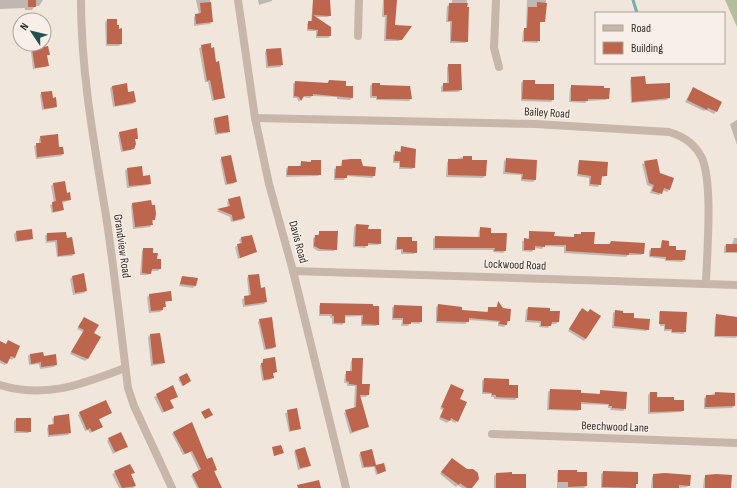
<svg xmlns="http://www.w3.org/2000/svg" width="737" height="488" font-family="'Sofia Sans Condensed',sans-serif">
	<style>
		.green { fill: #b4be9d }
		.shadow { fill: #0003 }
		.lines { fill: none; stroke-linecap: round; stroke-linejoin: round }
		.stream { stroke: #7daaab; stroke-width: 3 }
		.building { fill: #bd654d }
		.street { stroke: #c7b6a9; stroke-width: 8 }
		.labels { text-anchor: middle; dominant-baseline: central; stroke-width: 3; stroke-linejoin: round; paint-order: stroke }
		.street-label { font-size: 12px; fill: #352c28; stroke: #f8f0e8 }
	</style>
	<rect width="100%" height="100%" fill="#f0e6dc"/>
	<path class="green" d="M 725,0 L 737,0 L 737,27 Z"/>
	<g class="shadow">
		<path d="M 0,0 L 43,0 L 39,6 L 35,6 L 32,10 L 25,10 L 25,8 L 0,9 Z"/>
		<path d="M 196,0 L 210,0 L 212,22 L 210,24 L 194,26 L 194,17 L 199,14 Z"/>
		<path d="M 258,0 L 272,0 L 272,1 L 259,5 Z"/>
		<path d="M 313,0 L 329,0 L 330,15 L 328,17 L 314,17 L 330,28 L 330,36 L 328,38 L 316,38 L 316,31 L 307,31 L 307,24 L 311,22 Z"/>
		<path d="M 383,0 L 396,0 L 394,25 L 401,39 L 399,41 L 384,41 L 385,17 L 382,17 Z"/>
		<path d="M 452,0 L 467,0 L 467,41 L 465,43 L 450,43 L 450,22 L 446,22 L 447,6 L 452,4 Z"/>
		<path d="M 527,0 L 546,0 L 544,21 L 539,23 L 539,41 L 537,43 L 522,42 L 523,31 L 526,29 Z"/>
		<path d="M 107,20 L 121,44 L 119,46 L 106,46 L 105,22 Z"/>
		<path d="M 210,44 L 223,98 L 212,101 L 208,82 L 205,82 L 199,48 Z"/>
		<path d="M 33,50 L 49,54 L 46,57 L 48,65 L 46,67 L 33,69 L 31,52 Z"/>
		<path d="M 267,50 L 282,65 L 280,67 L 266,68 L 265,52 Z"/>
		<path d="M 449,65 L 461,90 L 458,92 L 441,92 L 441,86 L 447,84 L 447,67 Z"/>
		<path d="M 632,78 L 669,98 L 667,100 L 631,103 L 630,80 Z"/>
		<path d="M 329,81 L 345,87 L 352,98 L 350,100 L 337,99 L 337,97 L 312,96 L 310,98 L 302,97 L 299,102 L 297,98 L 293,98 L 293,84 L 295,82 L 327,83 Z"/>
		<path d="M 523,81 L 534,85 L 553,100 L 551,102 L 521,101 L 521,83 Z"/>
		<path d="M 372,84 L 378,86 L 411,99 L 409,101 L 376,100 L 376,98 L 370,98 L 370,86 Z"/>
		<path d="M 113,86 L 128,93 L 135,102 L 133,104 L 113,107 L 110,88 Z"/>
		<path d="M 572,86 L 608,98 L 606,100 L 587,101 L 585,103 L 569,102 L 570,88 Z"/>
		<path d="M 693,88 L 721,103 L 714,114 L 706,110 L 704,111 L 685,102 Z"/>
		<path d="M 42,93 L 52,99 L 56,106 L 54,108 L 42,110 L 40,95 Z"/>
		<path d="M 215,119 L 229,131 L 227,133 L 215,135 L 213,121 Z"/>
		<path d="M 737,120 L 737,145 L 730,124 Z"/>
		<path d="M 120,132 L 137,138 L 134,140 L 133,148 L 131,150 L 121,152 L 118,135 Z"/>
		<path d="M 41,137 L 58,148 L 63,154 L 61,156 L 36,159 L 34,146 L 39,144 L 39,139 Z"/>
		<path d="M 401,147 L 414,167 L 412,169 L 399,169 L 399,163 L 393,163 L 393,155 L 399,153 Z"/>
		<path d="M 463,157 L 471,161 L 485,176 L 483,178 L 446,177 L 447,162 Z"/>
		<path d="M 222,158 L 235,182 L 233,184 L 225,185 L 220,160 Z"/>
		<path d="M 506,159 L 535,180 L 533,182 L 521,181 L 521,175 L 503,174 L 504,161 Z"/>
		<path d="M 656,160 L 659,174 L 673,179 L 669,190 L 667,192 L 662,190 L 659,195 L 650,193 L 652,187 L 647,185 L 642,164 Z"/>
		<path d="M 311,161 L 320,161 L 320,174 L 318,176 L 286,177 L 286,169 L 288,167 L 299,167 L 301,162 L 309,163 Z"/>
		<path d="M 342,161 L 362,167 L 374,176 L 372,178 L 346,176 L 344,180 L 334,180 L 334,169 L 340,167 Z"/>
		<path d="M 580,161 L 607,163 L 606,176 L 601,178 L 598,187 L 589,186 L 589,178 L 577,176 L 578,163 Z"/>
		<path d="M 127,169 L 142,177 L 150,183 L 148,185 L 127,188 L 125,171 Z"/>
		<path d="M 53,184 L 66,194 L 70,200 L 62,203 L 63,209 L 61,211 L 52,213 L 50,205 L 54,203 L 51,186 Z"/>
		<path d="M 229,200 L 244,218 L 242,220 L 231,222 L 230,217 L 216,211 L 228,208 L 227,202 Z"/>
		<path d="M 133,203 L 154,219 L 150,227 L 133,229 L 131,206 Z"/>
		<path d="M 356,225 L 367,230 L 380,243 L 378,245 L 367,245 L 365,248 L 353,247 L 354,227 Z"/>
		<path d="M 481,228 L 490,234 L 505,251 L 503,253 L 493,252 L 493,250 L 433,250 L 433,239 L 435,237 L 478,238 L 479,230 Z"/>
		<path d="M 16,232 L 32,238 L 30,240 L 15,242 L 14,234 Z"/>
		<path d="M 320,232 L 336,249 L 334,251 L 318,251 L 313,248 L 313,238 L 317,236 Z"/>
		<path d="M 530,232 L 553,237 L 572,238 L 582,233 L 593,245 L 609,244 L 611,242 L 643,253 L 641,255 L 628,255 L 626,257 L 564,253 L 564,247 L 544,246 L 542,249 L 534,248 L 532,252 L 522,251 L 522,241 L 528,240 Z"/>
		<path d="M 47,234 L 66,239 L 74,254 L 72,256 L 57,257 L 55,242 L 46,243 L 45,236 Z"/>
		<path d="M 241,238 L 256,252 L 238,259 L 235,247 L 241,244 L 239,240 Z"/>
		<path d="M 398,238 L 411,242 L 416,252 L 414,254 L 401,254 L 401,250 L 395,250 L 396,240 Z"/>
		<path d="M 734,238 L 737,238 L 737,253 L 724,253 L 724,247 L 726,245 L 732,245 Z"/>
		<path d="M 662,241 L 675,251 L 684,260 L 682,262 L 665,261 L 665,259 L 649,257 L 649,251 L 651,249 L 660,249 Z"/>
		<path d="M 144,249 L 156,260 L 160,269 L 158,271 L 151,271 L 148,275 L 140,275 L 142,251 Z"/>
		<path d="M 249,276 L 266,302 L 264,304 L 243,307 L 242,299 L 249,297 L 247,278 Z"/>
		<path d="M 72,277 L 86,291 L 84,293 L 73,295 L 70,279 Z"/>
		<path d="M 182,277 L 196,278 L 195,286 L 193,288 L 179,286 Z"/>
		<path d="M 150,295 L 171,300 L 165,303 L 165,307 L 160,312 L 149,313 L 147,297 Z"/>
		<path d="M 498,303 L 509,321 L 504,327 L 498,326 L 498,322 L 468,320 L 466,324 L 436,323 L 436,307 L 438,305 L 461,311 L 486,313 L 489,308 L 496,308 Z"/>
		<path d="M 321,304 L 372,307 L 378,324 L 376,326 L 361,326 L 361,316 L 344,317 L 344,323 L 342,325 L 332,324 L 332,318 L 330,318 L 330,316 L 319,316 L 319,306 Z"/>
		<path d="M 394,306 L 421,322 L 419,324 L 410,323 L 408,326 L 401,326 L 402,320 L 392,320 L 392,308 Z"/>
		<path d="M 528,308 L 549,312 L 558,322 L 556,324 L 550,324 L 548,328 L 539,327 L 540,323 L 525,322 L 526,310 Z"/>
		<path d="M 580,311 L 600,316 L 584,341 L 568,331 Z"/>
		<path d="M 615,311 L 622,314 L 648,329 L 646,331 L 612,328 L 613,313 Z"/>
		<path d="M 659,312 L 660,312 L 685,332 L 683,334 L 671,333 L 671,331 L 664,331 L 664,326 L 660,326 Z"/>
		<path d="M 717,315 L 737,318 L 737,337 L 735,338 L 714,337 L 715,317 Z"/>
		<path d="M 83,320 L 92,333 L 87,359 L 85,361 L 70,354 L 83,332 L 77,329 Z"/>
		<path d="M 260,320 L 275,347 L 272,349 L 264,350 L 258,322 Z"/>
		<path d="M 150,335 L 164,362 L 162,364 L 151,366 L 148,337 Z"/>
		<path d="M 0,342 L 6,345 L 8,342 L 19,347 L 14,358 L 12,360 L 9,358 L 5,365 L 0,363 Z"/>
		<path d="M 30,354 L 43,357 L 56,365 L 54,367 L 40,369 L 39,364 L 29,365 L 28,356 Z"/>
		<path d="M 353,359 L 361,385 L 368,395 L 366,397 L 359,397 L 368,427 L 350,434 L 344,413 L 354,408 L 355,386 L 347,386 L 347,383 L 344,383 L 345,374 L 350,372 L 351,361 Z"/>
		<path d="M 263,360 L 276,371 L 272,374 L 273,378 L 270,380 L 262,381 L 260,366 Z"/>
		<path d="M 187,374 L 189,382 L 182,386 L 178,379 Z"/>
		<path d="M 484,379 L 508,386 L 517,397 L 515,400 L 494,399 L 494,397 L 491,397 L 491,394 L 482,394 L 482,381 Z"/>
		<path d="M 172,387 L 177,396 L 169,401 L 170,409 L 162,413 L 154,397 Z"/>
		<path d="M 450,387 L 459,399 L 457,421 L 455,423 L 450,420 L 447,423 L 439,419 L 443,410 L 440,409 Z"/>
		<path d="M 550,390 L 599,394 L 601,391 L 625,409 L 623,411 L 610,410 L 611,408 L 608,408 L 608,405 L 580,404 L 578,411 L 547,410 L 548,392 Z"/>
		<path d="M 650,393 L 656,393 L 656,398 L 683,410 L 681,412 L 648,414 L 648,395 Z"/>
		<path d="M 715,393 L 734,406 L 732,408 L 704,409 L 704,398 Z"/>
		<path d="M 296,410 L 300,429 L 289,432 L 285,413 Z"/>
		<path d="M 80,413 L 111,413 L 98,420 L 102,427 L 90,433 L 88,430 L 85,431 L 78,415 Z"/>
		<path d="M 54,417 L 70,433 L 68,435 L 48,437 L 47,428 L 53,425 L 52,419 Z"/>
		<path d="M 16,419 L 30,431 L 28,433 L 14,433 L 14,421 Z"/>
		<path d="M 174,432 L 216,470 L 214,472 L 218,488 L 197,488 L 191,476 L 199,471 L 190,452 L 183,455 L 172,434 Z"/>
		<path d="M 109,439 L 124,448 L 113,454 L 107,441 Z"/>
		<path d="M 296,450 L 310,465 L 308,467 L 298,470 L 294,452 Z"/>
		<path d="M 361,453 L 376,466 L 385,471 L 376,475 L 374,467 L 362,468 L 359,455 Z"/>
		<path d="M 450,461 L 467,470 L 471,488 L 462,488 L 458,485 L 456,487 L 440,474 Z"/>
		<path d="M 130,465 L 133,472 L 130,475 L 135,486 L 133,488 L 119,488 L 112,474 Z"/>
		<path d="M 559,471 L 576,473 L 586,486 L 584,488 L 557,488 L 557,473 Z"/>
		<path d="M 603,472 L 637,473 L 635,488 L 601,488 L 601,474 Z"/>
		<path d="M 496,474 L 525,488 L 494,488 L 494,476 Z"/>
		<path d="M 654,475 L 689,485 L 687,487 L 678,488 L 651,488 L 652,477 Z"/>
		<path d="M 706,476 L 730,488 L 703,488 L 704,478 Z"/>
	</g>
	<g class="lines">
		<path class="stream" d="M 633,0 L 637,13"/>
	</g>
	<g class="building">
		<rect x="28" y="0" width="8" height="7"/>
		<path d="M 313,0 L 330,0 L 331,16 L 313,15 L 331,27 L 331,36 L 317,36 L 318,30 L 308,29 L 308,21 L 312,21 Z"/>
		<path d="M 384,0 L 397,0 L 395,25 L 412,26 L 402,40 L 386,39 L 387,15 L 384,15 Z"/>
		<path d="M 211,2 L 213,22 L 196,24 L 195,14 L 201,13 L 200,3 Z"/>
		<path d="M 537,2 L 547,3 L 545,22 L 540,22 L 540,41 L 524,41 L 524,28 L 527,28 L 528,7 L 537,7 Z"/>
		<path d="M 449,3 L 468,3 L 467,7 L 469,7 L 468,42 L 451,41 L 452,21 L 448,21 Z"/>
		<path d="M 107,19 L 117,19 L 117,25 L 119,25 L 119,29 L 122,28 L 122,44 L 107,44 Z"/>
		<path d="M 211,43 L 211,48 L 214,47 L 216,62 L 219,61 L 225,98 L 214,100 L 210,80 L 207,81 L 201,45 Z"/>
		<path d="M 48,46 L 50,55 L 47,55 L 49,66 L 35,68 L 32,49 Z"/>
		<path d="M 281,48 L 283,65 L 268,66 L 266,49 Z"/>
		<path d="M 448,64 L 461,64 L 462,90 L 443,91 L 443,83 L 449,83 Z"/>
		<path d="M 645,76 L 646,84 L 670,83 L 670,98 L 632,102 L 631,77 Z"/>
		<path d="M 329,80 L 346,81 L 346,86 L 353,86 L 353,98 L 313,94 L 313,96 L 304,96 L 301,101 L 299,97 L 294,96 L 295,81 L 328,83 Z"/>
		<path d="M 523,80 L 535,80 L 535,84 L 554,84 L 554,100 L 522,99 Z"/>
		<path d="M 127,83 L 128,92 L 134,91 L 136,102 L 115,106 L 112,86 Z"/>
		<path d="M 372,83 L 380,83 L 380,85 L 410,86 L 412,99 L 377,99 L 377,96 L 372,96 Z"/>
		<path d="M 571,85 L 604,86 L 604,88 L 610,88 L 609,99 L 588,99 L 588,101 L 571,101 Z"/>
		<path d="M 693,87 L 722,102 L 717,112 L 708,108 L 707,110 L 687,100 Z"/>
		<path d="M 52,91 L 53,98 L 56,97 L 57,107 L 44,109 L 41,92 Z"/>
		<path d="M 228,115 L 230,132 L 217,133 L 214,118 Z"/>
		<path d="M 137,128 L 138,139 L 135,139 L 136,144 L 134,149 L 123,151 L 119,132 Z"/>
		<path d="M 58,134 L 59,147 L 63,147 L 64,154 L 37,157 L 36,143 L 41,143 L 40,136 Z"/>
		<path d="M 401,146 L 416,149 L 415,168 L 400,167 L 400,161 L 394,161 L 395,151 L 401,152 Z"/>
		<path d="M 231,155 L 237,182 L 227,184 L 221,157 Z"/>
		<path d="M 463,156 L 472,156 L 472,160 L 487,160 L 486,176 L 448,175 L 448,159 L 463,159 Z"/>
		<path d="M 506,158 L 537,160 L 536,180 L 522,179 L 523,174 L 505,172 Z"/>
		<path d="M 351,159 L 361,159 L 363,166 L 376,167 L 375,176 L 347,175 L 347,178 L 335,178 L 336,166 L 342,166 L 342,160 Z"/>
		<path d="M 657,159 L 660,173 L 674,178 L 670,190 L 664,188 L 662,194 L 652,191 L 654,185 L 649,183 L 644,161 Z"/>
		<path d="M 311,160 L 321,160 L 321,175 L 287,175 L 288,166 L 301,166 L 301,161 L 311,162 Z"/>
		<path d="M 579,160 L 608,162 L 607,176 L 602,176 L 601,185 L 590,184 L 591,176 L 578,174 Z"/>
		<path d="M 142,166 L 143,176 L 150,175 L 151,184 L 129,186 L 127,168 Z"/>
		<path d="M 65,181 L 67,193 L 70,192 L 71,200 L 62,201 L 64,210 L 53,212 L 52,202 L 56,201 L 53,183 Z"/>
		<path d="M 240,196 L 245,218 L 233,221 L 232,215 L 217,209 L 230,206 L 228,199 Z"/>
		<path d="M 151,200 L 152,205 L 155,205 L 156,214 L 155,220 L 152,220 L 153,225 L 135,227 L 132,203 Z"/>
		<path d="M 356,224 L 369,225 L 368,229 L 381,229 L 381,244 L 368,243 L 368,246 L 355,246 Z"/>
		<path d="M 480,227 L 491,228 L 491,233 L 507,233 L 506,251 L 494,251 L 495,248 L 435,248 L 435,236 L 480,237 Z"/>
		<path d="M 32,229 L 33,239 L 17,241 L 16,231 Z"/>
		<path d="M 319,231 L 338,231 L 337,250 L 320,249 L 314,246 L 315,235 L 319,235 Z"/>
		<path d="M 529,231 L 555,232 L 554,236 L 574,237 L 574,234 L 581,234 L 581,232 L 595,232 L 594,244 L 610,244 L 611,241 L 645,243 L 644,254 L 629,253 L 629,255 L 566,251 L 566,245 L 545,245 L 545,247 L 535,246 L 535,250 L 524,250 L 524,238 L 529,239 Z"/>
		<path d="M 66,232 L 67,238 L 72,237 L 75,254 L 58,256 L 57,240 L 47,241 L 47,233 Z"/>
		<path d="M 252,235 L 257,252 L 240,258 L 237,244 L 242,243 L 241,237 Z"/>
		<path d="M 397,237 L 412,237 L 412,241 L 417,241 L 417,253 L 403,252 L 403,249 L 397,249 Z"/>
		<path d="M 662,240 L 669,241 L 669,246 L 676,246 L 676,250 L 686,250 L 685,260 L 666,260 L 666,257 L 650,256 L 651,248 L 661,248 Z"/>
		<rect x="726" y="244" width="11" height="8"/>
		<path d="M 143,248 L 153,248 L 153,253 L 158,253 L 157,259 L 161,259 L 161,269 L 152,269 L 151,274 L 142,273 Z"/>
		<path d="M 84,273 L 87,291 L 75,293 L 72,276 Z"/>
		<path d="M 259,274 L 261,288 L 265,287 L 267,302 L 245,305 L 244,296 L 251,295 L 248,275 Z"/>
		<path d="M 182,276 L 198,278 L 196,286 L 180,284 Z"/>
		<path d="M 171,291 L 172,301 L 165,301 L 166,307 L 163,307 L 163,310 L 151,311 L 149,294 Z"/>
		<path d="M 498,301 L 503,308 L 511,309 L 510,321 L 507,321 L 507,325 L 499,324 L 500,321 L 469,318 L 469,322 L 437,321 L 438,304 L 462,307 L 462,310 L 488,312 L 488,307 L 497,307 Z"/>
		<path d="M 320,303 L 373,304 L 373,306 L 379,306 L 379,325 L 362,324 L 363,315 L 345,315 L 345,323 L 334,323 L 334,316 L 332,316 L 332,314 L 320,314 Z"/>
		<path d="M 394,305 L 422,306 L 422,322 L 411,322 L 411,324 L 403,324 L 403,318 L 393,318 Z"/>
		<path d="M 528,307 L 550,308 L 550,311 L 560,311 L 559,322 L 552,322 L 551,326 L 541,326 L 541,321 L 527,320 Z"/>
		<path d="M 582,308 L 588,312 L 590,309 L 601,316 L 586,339 L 569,329 Z"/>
		<path d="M 615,310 L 623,311 L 623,313 L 634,313 L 634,318 L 650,319 L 649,330 L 614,326 Z"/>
		<path d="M 660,311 L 687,312 L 686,332 L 672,332 L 672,329 L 665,329 L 665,324 L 659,324 Z"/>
		<path d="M 716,314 L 737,317 L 737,336 L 715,336 Z"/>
		<path d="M 84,317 L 99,325 L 94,333 L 101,337 L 88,359 L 71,352 L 84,330 L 78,327 Z"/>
		<path d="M 272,317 L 276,347 L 266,349 L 259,319 Z"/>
		<path d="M 160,333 L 165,363 L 153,364 L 150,334 Z"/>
		<path d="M 8,340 L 20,346 L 15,358 L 11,356 L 7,364 L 0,360 L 0,341 L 6,344 Z"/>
		<path d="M 43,352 L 44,356 L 56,354 L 57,365 L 41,367 L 41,362 L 31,364 L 30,354 Z"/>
		<path d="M 275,357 L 277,372 L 273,373 L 274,378 L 264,380 L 261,363 L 263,363 L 263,359 Z"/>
		<path d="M 352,358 L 363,358 L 362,384 L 370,384 L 369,395 L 360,395 L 369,427 L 352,432 L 345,410 L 356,407 L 357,385 L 349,384 L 349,382 L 346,381 L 346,371 L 352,371 Z"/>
		<path d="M 187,373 L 191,381 L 183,386 L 179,377 Z"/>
		<path d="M 484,378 L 509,379 L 509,385 L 518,385 L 518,398 L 496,397 L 496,395 L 492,395 L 492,393 L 483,392 Z"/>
		<path d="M 451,384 L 464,390 L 460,399 L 467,402 L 458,422 L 451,418 L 450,421 L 440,417 L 444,408 L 441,407 Z"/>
		<path d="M 173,385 L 178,397 L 170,400 L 174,408 L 164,412 L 156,394 Z"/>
		<path d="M 550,389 L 581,390 L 581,393 L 600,394 L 600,390 L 627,392 L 626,409 L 612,408 L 612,406 L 609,406 L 609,404 L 581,402 L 581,410 L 549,409 Z"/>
		<path d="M 650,392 L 657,392 L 657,397 L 674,397 L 674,400 L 684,400 L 684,411 L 650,412 Z"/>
		<path d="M 715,392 L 735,393 L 735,406 L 705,407 L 706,395 L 715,395 Z"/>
		<path d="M 106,400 L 112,413 L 99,419 L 103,427 L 92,432 L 90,428 L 87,430 L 79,412 Z"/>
		<path d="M 209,408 L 213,415 L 205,419 L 201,412 Z"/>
		<path d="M 297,408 L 301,429 L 290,431 L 287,410 Z"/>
		<path d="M 69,414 L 71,433 L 49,435 L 48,425 L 54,424 L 54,416 Z"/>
		<path d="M 16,418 L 31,418 L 31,432 L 16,431 Z"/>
		<path d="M 192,422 L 207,459 L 212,457 L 217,470 L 214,471 L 222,488 L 199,488 L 192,474 L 201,469 L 192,451 L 185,454 L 173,432 Z"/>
		<path d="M 121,432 L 128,447 L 115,452 L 108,438 Z"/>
		<path d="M 281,445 L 284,453 L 274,456 L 272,447 Z"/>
		<path d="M 305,447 L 311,466 L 300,468 L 295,450 Z"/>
		<path d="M 372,449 L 376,465 L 384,463 L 386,471 L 378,474 L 375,466 L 364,467 L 360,452 Z"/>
		<path d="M 452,458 L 467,469 L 473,469 L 478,473 L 479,479 L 472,488 L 467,488 L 460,483 L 459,485 L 441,472 Z"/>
		<path d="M 130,464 L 135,473 L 131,474 L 136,486 L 122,488 L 114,471 Z"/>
		<path d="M 558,470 L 577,470 L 577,472 L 587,472 L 587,486 L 568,487 L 568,482 L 558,482 Z"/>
		<path d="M 603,471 L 638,472 L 638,484 L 636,484 L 636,488 L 602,487 Z"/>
		<path d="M 512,472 L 512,474 L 526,474 L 526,488 L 496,488 L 496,473 Z"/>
		<path d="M 665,473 L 691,475 L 690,486 L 679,485 L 679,488 L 653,488 L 653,474 Z"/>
		<path d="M 716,474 L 732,475 L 731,488 L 705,488 L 705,475 Z"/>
		<path d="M 319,480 L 321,488 L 298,488 L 297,485 Z"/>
	</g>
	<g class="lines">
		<g class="street">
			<path d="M 81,0 C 81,75 95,148 107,222 C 115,277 121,332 128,388 L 134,406 L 172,488"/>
			<path d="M 238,0 L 255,118 L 269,184 L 293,271 L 346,488"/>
			<path d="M 496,0 L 494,48 L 499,67"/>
			<path d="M 358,36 L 359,0"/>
			<path d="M 255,118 L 535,124 L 669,132 C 683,136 695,144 702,158 C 713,184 707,252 706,283"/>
			<path d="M 293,271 L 737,285"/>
			<path d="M 0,385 C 47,399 82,384 125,368"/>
			<path d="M 492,434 L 737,443"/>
		</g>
	</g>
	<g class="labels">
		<g class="street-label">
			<text transform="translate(547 113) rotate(3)">Bailey Road</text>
			<text transform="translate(298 242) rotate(75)">Davis Road</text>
			<text transform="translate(122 246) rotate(82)">Grandview Road</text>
			<text transform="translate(515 265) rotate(2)">Lockwood Road</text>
			<text transform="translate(615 427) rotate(2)">Beechwood Lane</text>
		</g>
	</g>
	<rect x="595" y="12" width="130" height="52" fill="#f8f0e8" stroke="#aaa29b"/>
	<rect x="603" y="25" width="20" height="6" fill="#c7b6a9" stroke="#aaa29b"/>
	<text x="631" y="32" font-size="12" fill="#352c28">Road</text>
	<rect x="603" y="42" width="20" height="12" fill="#bd654d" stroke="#aaa29b"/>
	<text x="631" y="52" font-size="12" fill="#352c28">Building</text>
	<g transform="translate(32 32) rotate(305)"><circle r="19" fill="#f8f0e8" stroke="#aaa29b"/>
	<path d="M0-3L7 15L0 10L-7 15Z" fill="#215153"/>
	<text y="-6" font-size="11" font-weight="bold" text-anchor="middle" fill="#352c28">N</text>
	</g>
</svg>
